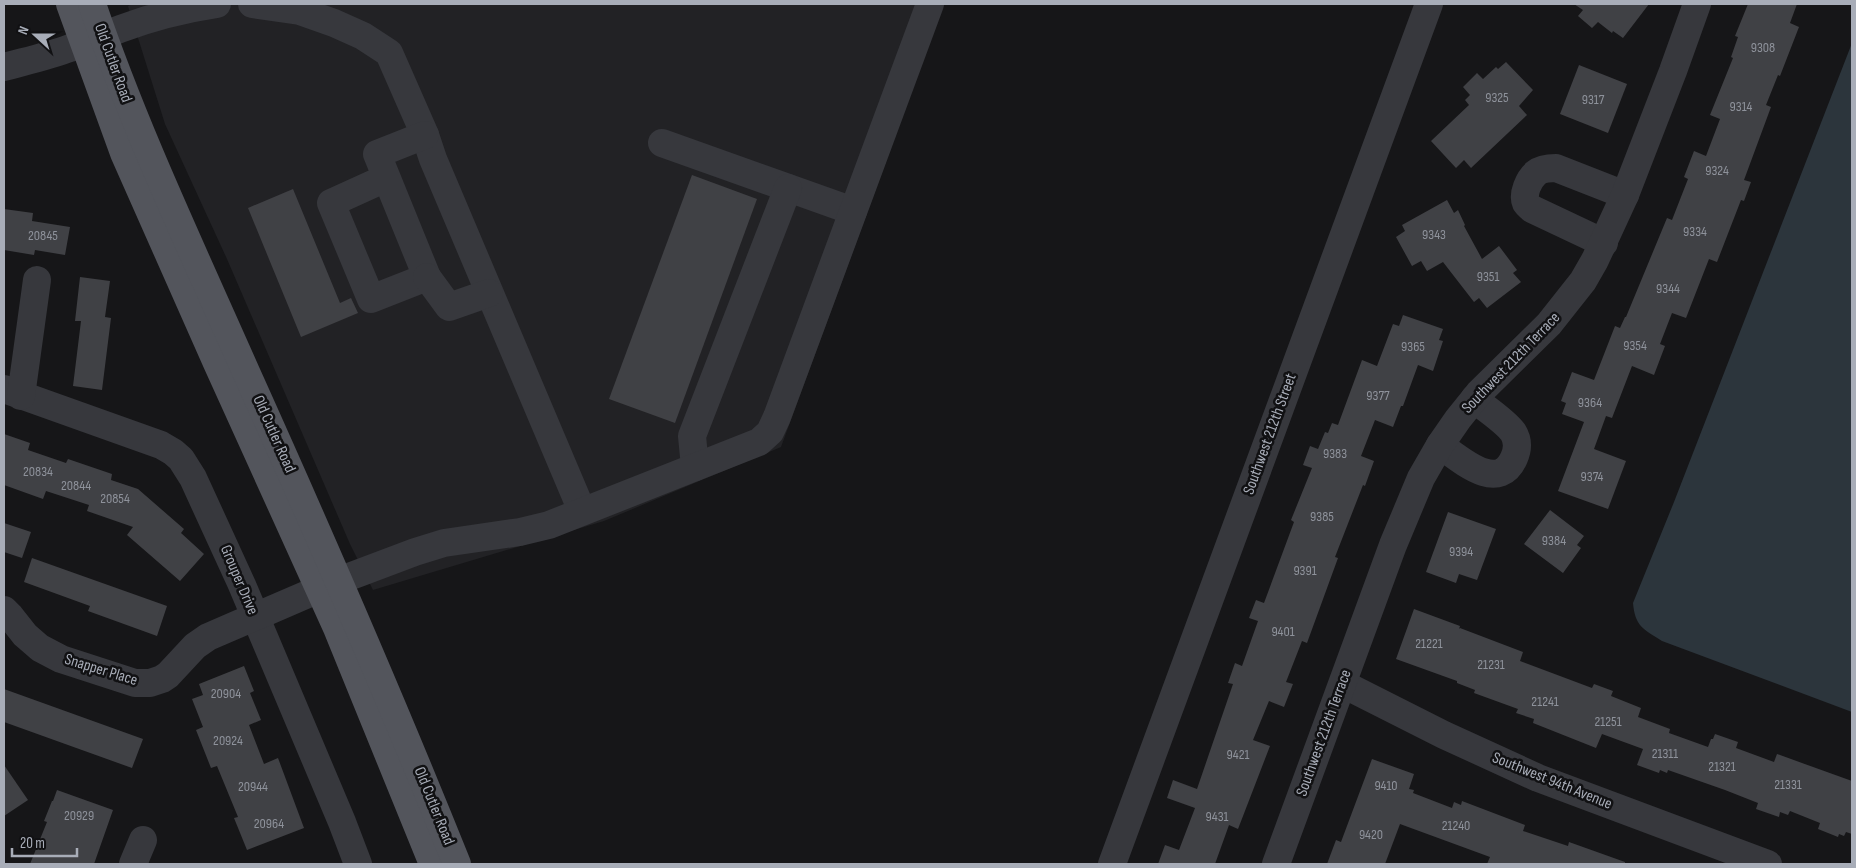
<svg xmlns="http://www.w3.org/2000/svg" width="1856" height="868" font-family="'Sofia Sans Condensed',sans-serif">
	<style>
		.built { fill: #222225 }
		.water { fill: #2c353c }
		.building { fill: #404145 }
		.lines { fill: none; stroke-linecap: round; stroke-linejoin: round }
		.minor { stroke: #37383d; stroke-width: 28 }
		.major { stroke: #53555c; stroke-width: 28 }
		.labels { text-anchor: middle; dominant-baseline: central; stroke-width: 5; stroke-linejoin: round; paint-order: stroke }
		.number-label { font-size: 14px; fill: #8e929b }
		.street-label { font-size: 16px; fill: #a8adb8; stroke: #111113 }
	</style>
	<rect width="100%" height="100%" fill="#161618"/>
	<path class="built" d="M 133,4 L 944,4 L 781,447 L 604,521 L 373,590 L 350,544 L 227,259 L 165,124 L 128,6 Z"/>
	<path class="water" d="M 1852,43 L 1852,712 L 1662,641 C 1643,629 1635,626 1633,603 L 1674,502 Z"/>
	<g class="building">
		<path d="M 1574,4 L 1649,4 L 1623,38 L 1613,31 L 1612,33 L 1598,22 L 1592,28 L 1578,16 L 1583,10 Z"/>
		<path d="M 1748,4 L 1797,4 L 1790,23 L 1799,27 L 1780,76 L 1778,75 L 1766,105 L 1771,107 L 1744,180 L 1751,182 L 1744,201 L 1741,200 L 1717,262 L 1709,259 L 1686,318 L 1672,313 L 1660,344 L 1665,346 L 1654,375 L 1632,366 L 1612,418 L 1606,416 L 1594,449 L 1626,461 L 1608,509 L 1558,491 L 1584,422 L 1562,414 L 1566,403 L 1561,401 L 1572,372 L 1594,380 L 1615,326 L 1620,328 L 1625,317 L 1626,317 L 1667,218 L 1672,220 L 1688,179 L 1684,177 L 1694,151 L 1706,156 L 1720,119 L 1710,115 L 1733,58 L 1731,57 L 1738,37 L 1735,36 Z"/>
		<path d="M 1506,62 L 1533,90 L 1519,106 L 1527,115 L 1471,168 L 1464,160 L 1456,168 L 1431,141 L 1469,105 L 1465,100 L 1470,95 L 1463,87 L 1477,73 L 1483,79 L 1496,67 L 1498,69 Z"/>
		<path d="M 1579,65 L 1627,84 L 1608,133 L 1560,114 Z"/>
		<path d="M 692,175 L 757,199 L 675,423 L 609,399 Z"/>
		<path d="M 293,189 L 340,303 L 351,298 L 358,313 L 301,337 L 248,208 Z"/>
		<path d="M 1447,200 L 1454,213 L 1458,210 L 1465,225 L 1464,226 L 1482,259 L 1499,246 L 1517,270 L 1513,273 L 1521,282 L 1487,308 L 1479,298 L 1474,302 L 1443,262 L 1427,271 L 1421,261 L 1412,266 L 1396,237 L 1405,231 L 1402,225 Z"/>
		<path d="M 4,209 L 33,213 L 32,221 L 70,227 L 65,255 L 35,250 L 34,255 L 4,250 Z"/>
		<path d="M 80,277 L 110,281 L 105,317 L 111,318 L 102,390 L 73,386 L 81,321 L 75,321 Z"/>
		<path d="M 1403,315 L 1443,329 L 1439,340 L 1443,341 L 1433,371 L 1418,365 L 1403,406 L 1401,406 L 1393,427 L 1375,420 L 1361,456 L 1374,461 L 1365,486 L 1363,485 L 1335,557 L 1338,558 L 1307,643 L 1302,641 L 1286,682 L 1293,684 L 1284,707 L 1269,701 L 1253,740 L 1270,746 L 1238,829 L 1229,825 L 1215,864 L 1158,864 L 1165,845 L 1179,850 L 1195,808 L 1167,798 L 1173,780 L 1197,789 L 1233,684 L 1228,683 L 1235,663 L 1242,666 L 1258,621 L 1249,618 L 1256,600 L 1264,603 L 1294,522 L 1291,520 L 1312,468 L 1303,465 L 1310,446 L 1318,449 L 1325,432 L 1328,433 L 1332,423 L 1338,425 L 1362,360 L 1377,366 L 1393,324 L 1399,326 Z"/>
		<path d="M 4,434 L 30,443 L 28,450 L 66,463 L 68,459 L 112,474 L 111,480 L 138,489 L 184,529 L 181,533 L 204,554 L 180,581 L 127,535 L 133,527 L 87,511 L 89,505 L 46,491 L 43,499 L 4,485 Z"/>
		<path d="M 1550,510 L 1584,536 L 1577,545 L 1581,548 L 1563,573 L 1524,544 Z"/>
		<path d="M 1448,512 L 1496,529 L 1477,580 L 1459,574 L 1456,583 L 1426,572 Z"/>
		<path d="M 4,523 L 31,532 L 22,558 L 4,552 Z"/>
		<path d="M 32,558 L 167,606 L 157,636 L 88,611 L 90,606 L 24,582 Z"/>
		<path d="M 1414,609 L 1460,626 L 1459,629 L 1460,628 L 1523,652 L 1520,661 L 1592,688 L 1594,684 L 1613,691 L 1611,696 L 1641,708 L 1638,717 L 1670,729 L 1669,733 L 1708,747 L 1711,739 L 1713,739 L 1715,734 L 1738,742 L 1736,748 L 1774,762 L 1777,754 L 1852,781 L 1852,834 L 1846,832 L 1844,836 L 1839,834 L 1838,837 L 1818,829 L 1820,823 L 1790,811 L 1788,815 L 1780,812 L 1779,817 L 1756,809 L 1758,803 L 1725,790 L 1668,770 L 1667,773 L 1660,770 L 1659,773 L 1637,765 L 1643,749 L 1602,734 L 1596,748 L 1533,723 L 1534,719 L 1516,713 L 1518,709 L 1474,693 L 1475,690 L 1457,683 L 1457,681 L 1396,659 Z"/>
		<path d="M 244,666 L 254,691 L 250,693 L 261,720 L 249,725 L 264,764 L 278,758 L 304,828 L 247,850 L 234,818 L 238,817 L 217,766 L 211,768 L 196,730 L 203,727 L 192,699 L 203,695 L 199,684 Z"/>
		<path d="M 4,689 L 143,739 L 132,768 L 4,722 Z"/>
		<path d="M 1372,759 L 1414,774 L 1409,789 L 1414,790 L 1413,793 L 1452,808 L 1454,802 L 1461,805 L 1462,801 L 1525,825 L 1523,831 L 1568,846 L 1569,842 L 1625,862 L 1625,864 L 1487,864 L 1490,857 L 1400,824 L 1385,864 L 1327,864 L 1336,840 L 1341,842 Z"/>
		<path d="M 4,765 L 28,800 L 4,816 Z"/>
		<path d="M 57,790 L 113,810 L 94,864 L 30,864 L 47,822 L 44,821 L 52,801 L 53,801 Z"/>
	</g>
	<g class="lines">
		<g class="minor">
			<path d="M 252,4 L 300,11 L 334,23 L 363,36 L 389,53 L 425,135 L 433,159 L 582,511"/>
			<path d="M 4,67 C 26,61 49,56 70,48 C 87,43 104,35 120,29 C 152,17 184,9 217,4"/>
			<path d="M 662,143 L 853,211"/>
			<path d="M 386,178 L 331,203 L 371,299 L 427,277 L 377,154 L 425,135"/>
			<path d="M 1604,243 L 1532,209 C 1530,207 1528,206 1526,203 C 1522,194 1529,179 1536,173 C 1541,169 1549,168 1556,168 L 1625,195"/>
			<path d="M 427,277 L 449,307 L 489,293"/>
			<path d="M 4,389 L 161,445 L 173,452 L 181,459 L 193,478 L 242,585 L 342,822 L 358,864"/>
			<path d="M 21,396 L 37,280"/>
			<path d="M 1440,445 C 1460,459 1498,494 1514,458 C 1518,449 1518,440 1513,432 C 1505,421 1485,408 1474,399"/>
			<path d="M 695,467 L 692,436 L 788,188"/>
			<path d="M 4,610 L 10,616 L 25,635 L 40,648 L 61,659 L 135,683 L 150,683 L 162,679 L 168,675 L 195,646 L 208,637 L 338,581 L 415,552 L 444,543 L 520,532 L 549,525 L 759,442 L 770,432 L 777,417 L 930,4"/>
			<path d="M 1343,684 L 1444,735 L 1538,778 L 1768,864"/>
			<path d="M 133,864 L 143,840"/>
			<path d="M 1112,864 L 1429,4"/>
			<path d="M 1276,864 L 1393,545 L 1421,478 L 1440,445 L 1458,419 L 1479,393 L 1549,324 L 1583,281 L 1595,260 L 1625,195 L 1673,71 L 1697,4"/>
		</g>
		<g class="major">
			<path d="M 70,4 L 124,153 L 217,363 L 337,628 L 433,864"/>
			<path d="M 92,4 C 136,133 195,256 250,381 C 322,541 392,702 457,864"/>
		</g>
	</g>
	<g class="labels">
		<g class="number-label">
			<text x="1763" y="47">9308</text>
			<text x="1497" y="97">9325</text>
			<text x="1593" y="99">9317</text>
			<text x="1741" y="106">9314</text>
			<text x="1717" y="170">9324</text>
			<text x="1695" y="231">9334</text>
			<text x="1434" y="234">9343</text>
			<text x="43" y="235">20845</text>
			<text x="1488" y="276">9351</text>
			<text x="1668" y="288">9344</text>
			<text x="1635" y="345">9354</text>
			<text x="1413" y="346">9365</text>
			<text x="1378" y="395">9377</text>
			<text x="1590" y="402">9364</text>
			<text x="1335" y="453">9383</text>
			<text x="38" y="471">20834</text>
			<text x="1592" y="476">9374</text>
			<text x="76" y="485">20844</text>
			<text x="115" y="498">20854</text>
			<text x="1322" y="516">9385</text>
			<text x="1554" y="540">9384</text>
			<text x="1461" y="551">9394</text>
			<text x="1305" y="570">9391</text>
			<text x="1283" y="631">9401</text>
			<text x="1429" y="643">21221</text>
			<text x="1491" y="664">21231</text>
			<text x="226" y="693">20904</text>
			<text x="1545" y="701">21241</text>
			<text x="1608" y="721">21251</text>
			<text x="228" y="740">20924</text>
			<text x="1665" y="753">21311</text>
			<text x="1238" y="754">9421</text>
			<text x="1722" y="766">21321</text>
			<text x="1788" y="784">21331</text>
			<text x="1386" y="785">9410</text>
			<text x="253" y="786">20944</text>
			<text x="79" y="815">20929</text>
			<text x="1217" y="816">9431</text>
			<text x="269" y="823">20964</text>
			<text x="1456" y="825">21240</text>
			<text x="1371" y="834">9420</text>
		</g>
		<g class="street-label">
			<text transform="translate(113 63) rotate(70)">Old Cutler Road</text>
			<text transform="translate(1511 363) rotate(-46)">Southwest 212th Terrace</text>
			<text transform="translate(274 434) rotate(66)">Old Cutler Road</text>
			<text transform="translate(1270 434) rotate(-70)">Southwest 212th Street</text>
			<text transform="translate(239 580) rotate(67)">Grouper Drive</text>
			<text transform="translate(101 670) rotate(17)">Snapper Place</text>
			<text transform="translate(1324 733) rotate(-70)">Southwest 212th Terrace</text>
			<text transform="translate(1552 781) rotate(22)">Southwest 94th Avenue</text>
			<text transform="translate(434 806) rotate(68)">Old Cutler Road</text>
		</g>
	</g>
	<rect width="1856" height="868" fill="none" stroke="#a8adb8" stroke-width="10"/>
	<g transform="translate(35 35) rotate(291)" stroke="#111113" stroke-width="4" paint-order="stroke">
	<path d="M0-4L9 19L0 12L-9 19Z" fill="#a8adb8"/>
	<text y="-8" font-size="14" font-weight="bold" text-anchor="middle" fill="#a8adb8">N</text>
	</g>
	<path d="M12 848v8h65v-8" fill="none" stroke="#a8adb8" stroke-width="2.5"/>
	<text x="20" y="848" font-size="15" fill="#a8adb8" stroke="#111113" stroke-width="4" paint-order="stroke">20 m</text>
</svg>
